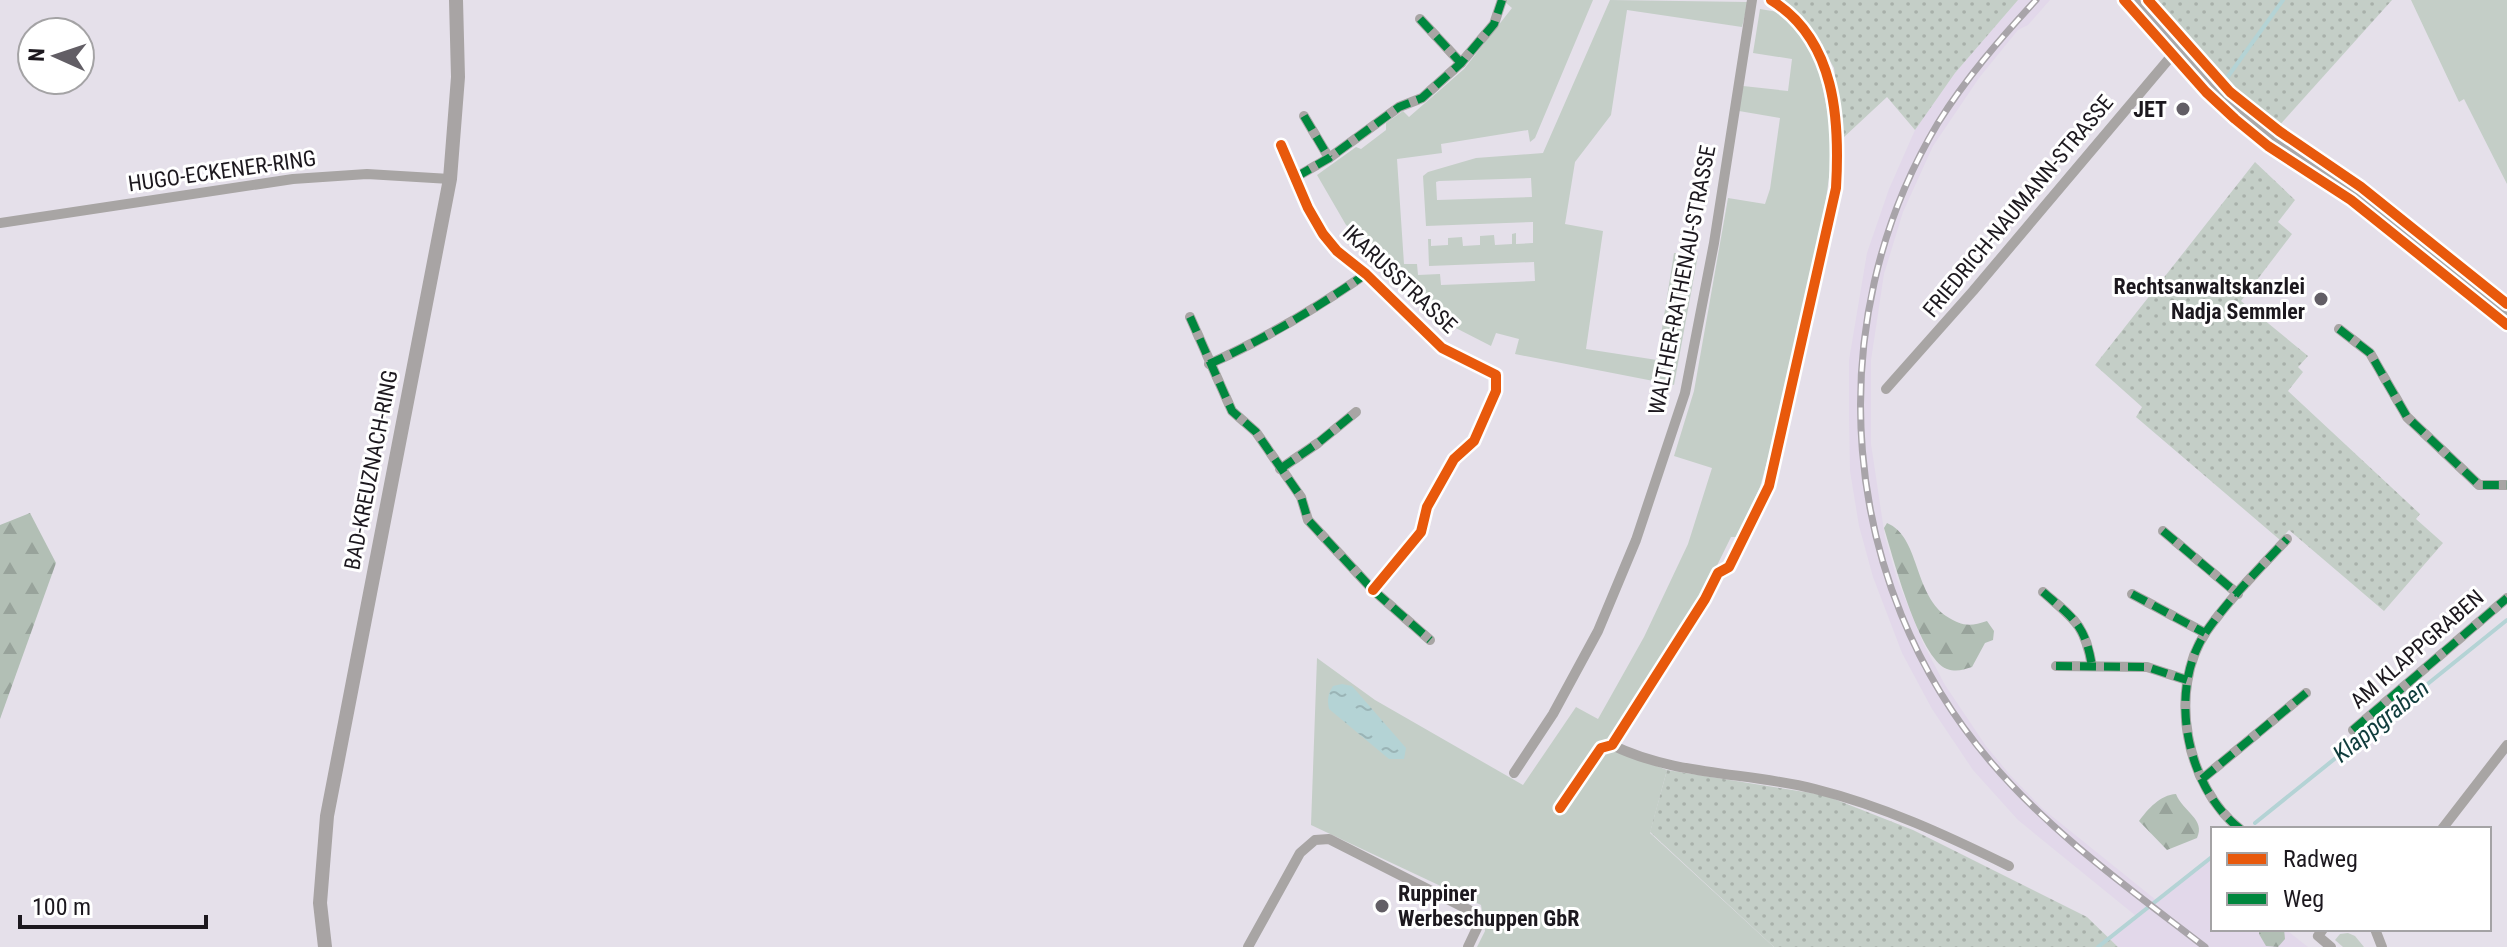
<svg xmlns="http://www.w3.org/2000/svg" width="2507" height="947" font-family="'Roboto Condensed',sans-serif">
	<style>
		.built { fill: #e2d8ea }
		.green { fill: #c4cec7; fill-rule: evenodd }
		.forest { fill: url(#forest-firs) }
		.garden { fill: url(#garden-dots) }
		.water { fill: url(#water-ripples) }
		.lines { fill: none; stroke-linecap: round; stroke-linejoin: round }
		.stream { stroke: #b4d3d5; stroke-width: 4 }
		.street { stroke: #a8a5a4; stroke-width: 10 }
		.secondary { stroke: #a8a4a4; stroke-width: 14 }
		.primary { stroke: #aaa8a9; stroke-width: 16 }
		.rail-casing { stroke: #a8a4a9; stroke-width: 7 }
		.rail { stroke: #fff; stroke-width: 4; stroke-dasharray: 12; stroke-linecap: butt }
		.quiet { stroke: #00873e; stroke-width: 8; stroke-dasharray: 16 8; stroke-linecap: butt }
		.cycleway-casing { stroke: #fff; stroke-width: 15 }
		.cycleway { stroke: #e8590c; stroke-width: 10 }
		.poi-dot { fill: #625e65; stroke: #fff; stroke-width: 3 }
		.labels { text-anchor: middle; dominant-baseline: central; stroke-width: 6; stroke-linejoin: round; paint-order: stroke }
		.poi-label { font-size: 22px; font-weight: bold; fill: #1c181e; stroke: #fff; text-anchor: end }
		.street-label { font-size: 22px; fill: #1c181e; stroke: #fff }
		.water-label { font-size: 24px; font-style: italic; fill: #103c3c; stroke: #fff }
	</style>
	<defs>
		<pattern id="forest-firs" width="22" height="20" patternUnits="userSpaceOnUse" patternTransform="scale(2)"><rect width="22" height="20" fill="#b2bfb5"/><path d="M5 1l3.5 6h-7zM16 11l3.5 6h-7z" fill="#98a39b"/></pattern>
		<pattern id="garden-dots" width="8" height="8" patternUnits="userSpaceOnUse" patternTransform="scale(2)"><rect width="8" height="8" fill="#c4cec7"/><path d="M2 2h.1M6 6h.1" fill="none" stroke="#a8b0aa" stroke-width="1.8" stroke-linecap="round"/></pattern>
		<pattern id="water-ripples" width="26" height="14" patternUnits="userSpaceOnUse" patternTransform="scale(2)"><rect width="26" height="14" fill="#b4d3d5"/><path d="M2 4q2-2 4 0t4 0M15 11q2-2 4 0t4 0" fill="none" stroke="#9ab4b6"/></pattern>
	</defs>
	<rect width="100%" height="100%" fill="#e5e0ea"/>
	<path class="built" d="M 2018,0 L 2050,0 L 2028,25 L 2018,30 L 1979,78 L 1933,146 L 1903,212 L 1884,274 L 1871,360 L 1871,444 L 1885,537 L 1897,579 L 1923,643 L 1945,685 L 1986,746 L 2011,776 L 2043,809 L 2156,900 L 2213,856 L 2213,929 L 2290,929 L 2289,932 L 2308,947 L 2118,947 L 2109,938 L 2136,916 L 2018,820 L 1973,770 L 1932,709 L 1902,653 L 1873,577 L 1859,526 L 1850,471 L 1849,417 L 1849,360 L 1867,253 L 1889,189 L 1915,130 L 1955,73 Z"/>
	<g class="green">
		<path d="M 1507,0 L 1593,0 L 1535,138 L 1530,142 L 1528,130 L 1441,144 L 1442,153 L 1397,159 L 1404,264 L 1417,264 L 1418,275 L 1440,274 L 1441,285 L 1535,281 L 1534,262 L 1429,266 L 1428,239 L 1431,239 L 1431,246 L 1448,245 L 1448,238 L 1462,237 L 1463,246 L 1480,245 L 1480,236 L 1494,235 L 1495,245 L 1512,244 L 1512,234 L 1516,233 L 1516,244 L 1533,243 L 1533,222 L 1426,226 L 1423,176 L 1428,172 L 1476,158 L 1543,153 L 1610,0 L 1748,2 L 1742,27 L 1627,10 L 1611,115 L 1575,162 L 1565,224 L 1603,231 L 1586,349 L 1657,360 L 1674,253 L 1698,255 L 1674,385 L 1515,354 L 1519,339 L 1496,333 L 1491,346 L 1450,325 L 1375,247 L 1346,225 L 1317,175 L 1356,147 L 1361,149 L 1386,130 L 1386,123 L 1403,111 L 1409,117 L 1464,69 L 1512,8 L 1505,2 ZM 1531,178 L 1532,197 L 1437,200 L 1436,182 L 1439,181 Z"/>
		<path d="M 2411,0 L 2507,0 L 2507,184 L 2464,99 L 2459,102 Z"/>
		<path d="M 1760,9 L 1778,12 L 1804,37 L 1818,66 L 1831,128 L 1832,155 L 1824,214 L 1784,401 L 1760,487 L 1737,537 L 1731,537 L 1702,596 L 1608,739 L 1598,745 L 1571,784 L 1579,790 L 1604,754 L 1615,750 L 1667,770 L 1650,833 L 1774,947 L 1477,947 L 1485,931 L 1481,905 L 1311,825 L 1317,658 L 1375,700 L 1523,785 L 1576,707 L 1598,719 L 1644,637 L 1688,544 L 1712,468 L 1674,456 L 1694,391 L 1728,198 L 1765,204 L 1770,189 L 1780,118 L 1739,111 L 1743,86 L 1788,91 L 1792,59 L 1753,53 Z"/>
		<path d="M 2348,933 L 2355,936 L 2364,947 L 2343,947 L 2335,940 L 2340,934 Z"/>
	</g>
	<g class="forest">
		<path d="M 30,513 L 56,563 L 0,719 L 0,525 Z"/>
		<path d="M 1887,523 C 1920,537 1913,592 1946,616 C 1961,626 1970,627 1987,621 L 1994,631 L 1993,640 L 1985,643 L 1972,667 C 1963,670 1956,672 1947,669 C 1919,658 1893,557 1884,528 Z"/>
		<path d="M 2176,794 C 2183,812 2206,819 2197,838 L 2167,850 L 2139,821 C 2148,809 2160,795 2176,794 Z"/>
		<path d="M 2260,929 L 2284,929 L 2285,939 L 2278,947 L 2266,946 L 2259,934 Z"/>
	</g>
	<g class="garden">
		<path d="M 1782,0 L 2018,0 L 1955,73 L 1915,130 L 1887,97 L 1844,137 L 1834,68 L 1814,32 Z"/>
		<path d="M 2153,0 L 2392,0 L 2278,127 L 2231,88 Z"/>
		<path d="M 2255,162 L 2295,200 L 2278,222 L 2292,234 L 2241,301 L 2308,356 L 2298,367 L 2303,372 L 2288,391 L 2420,514 L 2416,519 L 2443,543 L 2384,611 L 2289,530 L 2280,540 L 2136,417 L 2142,407 L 2095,365 Z"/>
		<path d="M 1667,770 L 1824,795 L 1913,830 L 2087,917 L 2118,947 L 1774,947 L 1650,832 Z"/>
	</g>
	<path class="water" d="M 1342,684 L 1352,686 L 1406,748 L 1404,759 L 1389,759 L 1329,709 C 1327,699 1328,694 1333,686 Z"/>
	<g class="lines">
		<g class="stream">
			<path d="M 2224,82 L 2283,0"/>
			<path d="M 2255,823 L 2507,620"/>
			<path d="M 2098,947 L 2213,856"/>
		</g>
		<g class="street">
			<path d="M 1420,19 L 1461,63"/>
			<path d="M 1304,116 L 1329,158"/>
			<path d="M 1281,145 L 1308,208 L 1323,234 L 1337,251 L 1366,274 L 1442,348 L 1496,375 L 1496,391 L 1474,441 L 1454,459 L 1427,507 L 1421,532 L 1373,590"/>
			<path d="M 1296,177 L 1329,158 L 1399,107 L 1422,98 L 1461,63 L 1494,24 L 1502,0"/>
			<path d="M 0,223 L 293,179 L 367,174 L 450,179"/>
			<path d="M 1190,317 L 1232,411 L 1256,432 L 1301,497 L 1308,520 L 1373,590 L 1430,640"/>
			<path d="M 2339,329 L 2370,353 L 2407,417 L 2479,485 L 2507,485"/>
			<path d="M 1209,364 C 1265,339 1315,309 1366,274"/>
			<path d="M 1886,389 L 1973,291 L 2179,47"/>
			<path d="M 1280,469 L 1318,443 L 1356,412"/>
			<path d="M 2163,531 L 2238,594"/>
			<path d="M 2043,592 C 2074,619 2085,624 2092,666"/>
			<path d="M 2132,594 L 2205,633"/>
			<path d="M 2056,666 L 2147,667 L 2187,680"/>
			<path d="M 2353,730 L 2507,598"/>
			<path d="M 1612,745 C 1675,776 1748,772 1815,789 C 1883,806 1946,835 2009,866"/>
			<path d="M 1514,773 L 1553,714 L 1598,631 L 1636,540 L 1685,393 L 1714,243 L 1752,0"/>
			<path d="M 2202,779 L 2306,693"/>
			<path d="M 1560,808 L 1601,748 L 1612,745 L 1705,599 L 1718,573 L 1729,567 L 1769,486 L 1836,188 C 1840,120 1836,40 1771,0"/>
			<path d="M 2240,829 C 2186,787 2167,690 2206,632 C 2229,599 2260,568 2287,539"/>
			<path d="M 2442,829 L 2507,745"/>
			<path d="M 2323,929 L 2318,936 L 2331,947"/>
			<path d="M 2375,929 L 2382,947"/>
			<path d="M 1248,947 L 1300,853 L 1315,840 L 1329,839 L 1469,910 L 1477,928 L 1468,947"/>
		</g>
		<path class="secondary" d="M 325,947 L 320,903 L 327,816 L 450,179 L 458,77 L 456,0"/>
		<path class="primary" d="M 2138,0 L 2223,98 L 2341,183 L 2507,313"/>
		<g class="rail-casing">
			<path id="rail" d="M 2036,0 C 2000,39 1966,78 1938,123 C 1818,323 1839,584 1990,761 C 2052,834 2130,889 2205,947"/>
		</g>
		<use href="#rail" class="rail"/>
		<g class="quiet">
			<path d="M 1420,19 L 1461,63"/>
			<path d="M 1304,116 L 1329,158"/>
			<path d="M 1296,177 L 1329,158 L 1399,107 L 1422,98 L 1461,63 L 1494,24 L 1502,0"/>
			<path d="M 1190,317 L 1232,411 L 1256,432 L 1301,497 L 1308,520 L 1373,590 L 1430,640"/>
			<path d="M 2339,329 L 2370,353 L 2407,417 L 2479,485 L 2507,485"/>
			<path d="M 1209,364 C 1265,339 1315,309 1366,274"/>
			<path d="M 1280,469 L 1318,443 L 1356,412"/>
			<path d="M 2163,531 L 2238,594"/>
			<path d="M 2043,592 C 2074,619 2085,624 2092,666"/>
			<path d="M 2132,594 L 2205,633"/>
			<path d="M 2056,666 L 2147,667 L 2187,680"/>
			<path d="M 2353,730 L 2507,598"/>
			<path d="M 2202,779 L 2306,693"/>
			<path d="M 2240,829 C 2186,787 2167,690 2206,632 C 2229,599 2260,568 2287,539"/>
		</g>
		<g class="cycleway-casing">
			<g id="cycleway">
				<path d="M 2124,0 L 2206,92 L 2235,119 L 2268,146 L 2351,200 L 2507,325"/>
				<path d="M 2148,0 L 2230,92 L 2279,131 L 2361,187 L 2507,304"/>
				<path d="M 1281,145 L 1308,208 L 1323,234 L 1337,251 L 1366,274 L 1442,348 L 1496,375 L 1496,391 L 1474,441 L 1454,459 L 1427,507 L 1421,532 L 1373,590"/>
				<path d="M 1560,808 L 1601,748 L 1612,745 L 1705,599 L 1718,573 L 1729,567 L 1769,486 L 1836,188 C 1840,120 1836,40 1771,0"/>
			</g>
		</g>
		<use href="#cycleway" class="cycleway"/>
	</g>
	<g class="poi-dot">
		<circle cx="2183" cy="109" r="8"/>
		<circle cx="2321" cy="299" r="8"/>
		<circle cx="1382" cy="906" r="8"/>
	</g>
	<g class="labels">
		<g class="poi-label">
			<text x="2167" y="109">JET</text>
			<text x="2305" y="286">Rechtsanwaltskanzlei<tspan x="2305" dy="25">Nadja Semmler</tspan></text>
			<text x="1398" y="893" text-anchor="start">Ruppiner<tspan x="1398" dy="25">Werbeschuppen GbR</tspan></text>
		</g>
		<g class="street-label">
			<text transform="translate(222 171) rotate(-8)">HUGO-ECKENER-RING</text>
			<text transform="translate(2018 206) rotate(-50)">FRIEDRICH-NAUMANN-STRASSE</text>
			<text transform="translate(1400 279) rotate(43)">IKARUSSTRASSE</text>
			<text transform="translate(1682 280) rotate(-79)">WALTHER-RATHENAU-STRASSE</text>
			<text transform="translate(371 470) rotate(-79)">BAD-KREUZNACH-RING</text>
			<text transform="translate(2417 649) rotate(-41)">AM KLAPPGRABEN</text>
		</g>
		<g class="water-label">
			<text transform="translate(2381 721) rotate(-39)">Klappgraben</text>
		</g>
	</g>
	<rect x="2211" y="827" width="280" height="104" fill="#ffffff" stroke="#a4a3a5" stroke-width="2"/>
	<rect x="2227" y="853" width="40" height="12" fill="#e8590c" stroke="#a4a3a5" stroke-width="2"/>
	<text x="2283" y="867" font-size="24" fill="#1c181e">Radweg</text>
	<rect x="2227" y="893" width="40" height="12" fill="#00873e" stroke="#a4a3a5" stroke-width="2"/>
	<text x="2283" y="907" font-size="24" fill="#1c181e">Weg</text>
	<g transform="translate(56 56) rotate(273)"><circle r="38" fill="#ffffff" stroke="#a4a3a5" stroke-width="2"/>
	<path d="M0-6L14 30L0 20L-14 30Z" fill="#625e65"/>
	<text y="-12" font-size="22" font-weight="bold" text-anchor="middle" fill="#1c181e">N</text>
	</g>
	<path d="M20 915v12h186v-12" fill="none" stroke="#1c181e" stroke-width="4"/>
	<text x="32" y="915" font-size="24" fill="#1c181e" stroke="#ffffff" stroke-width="6" paint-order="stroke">100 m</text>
</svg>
